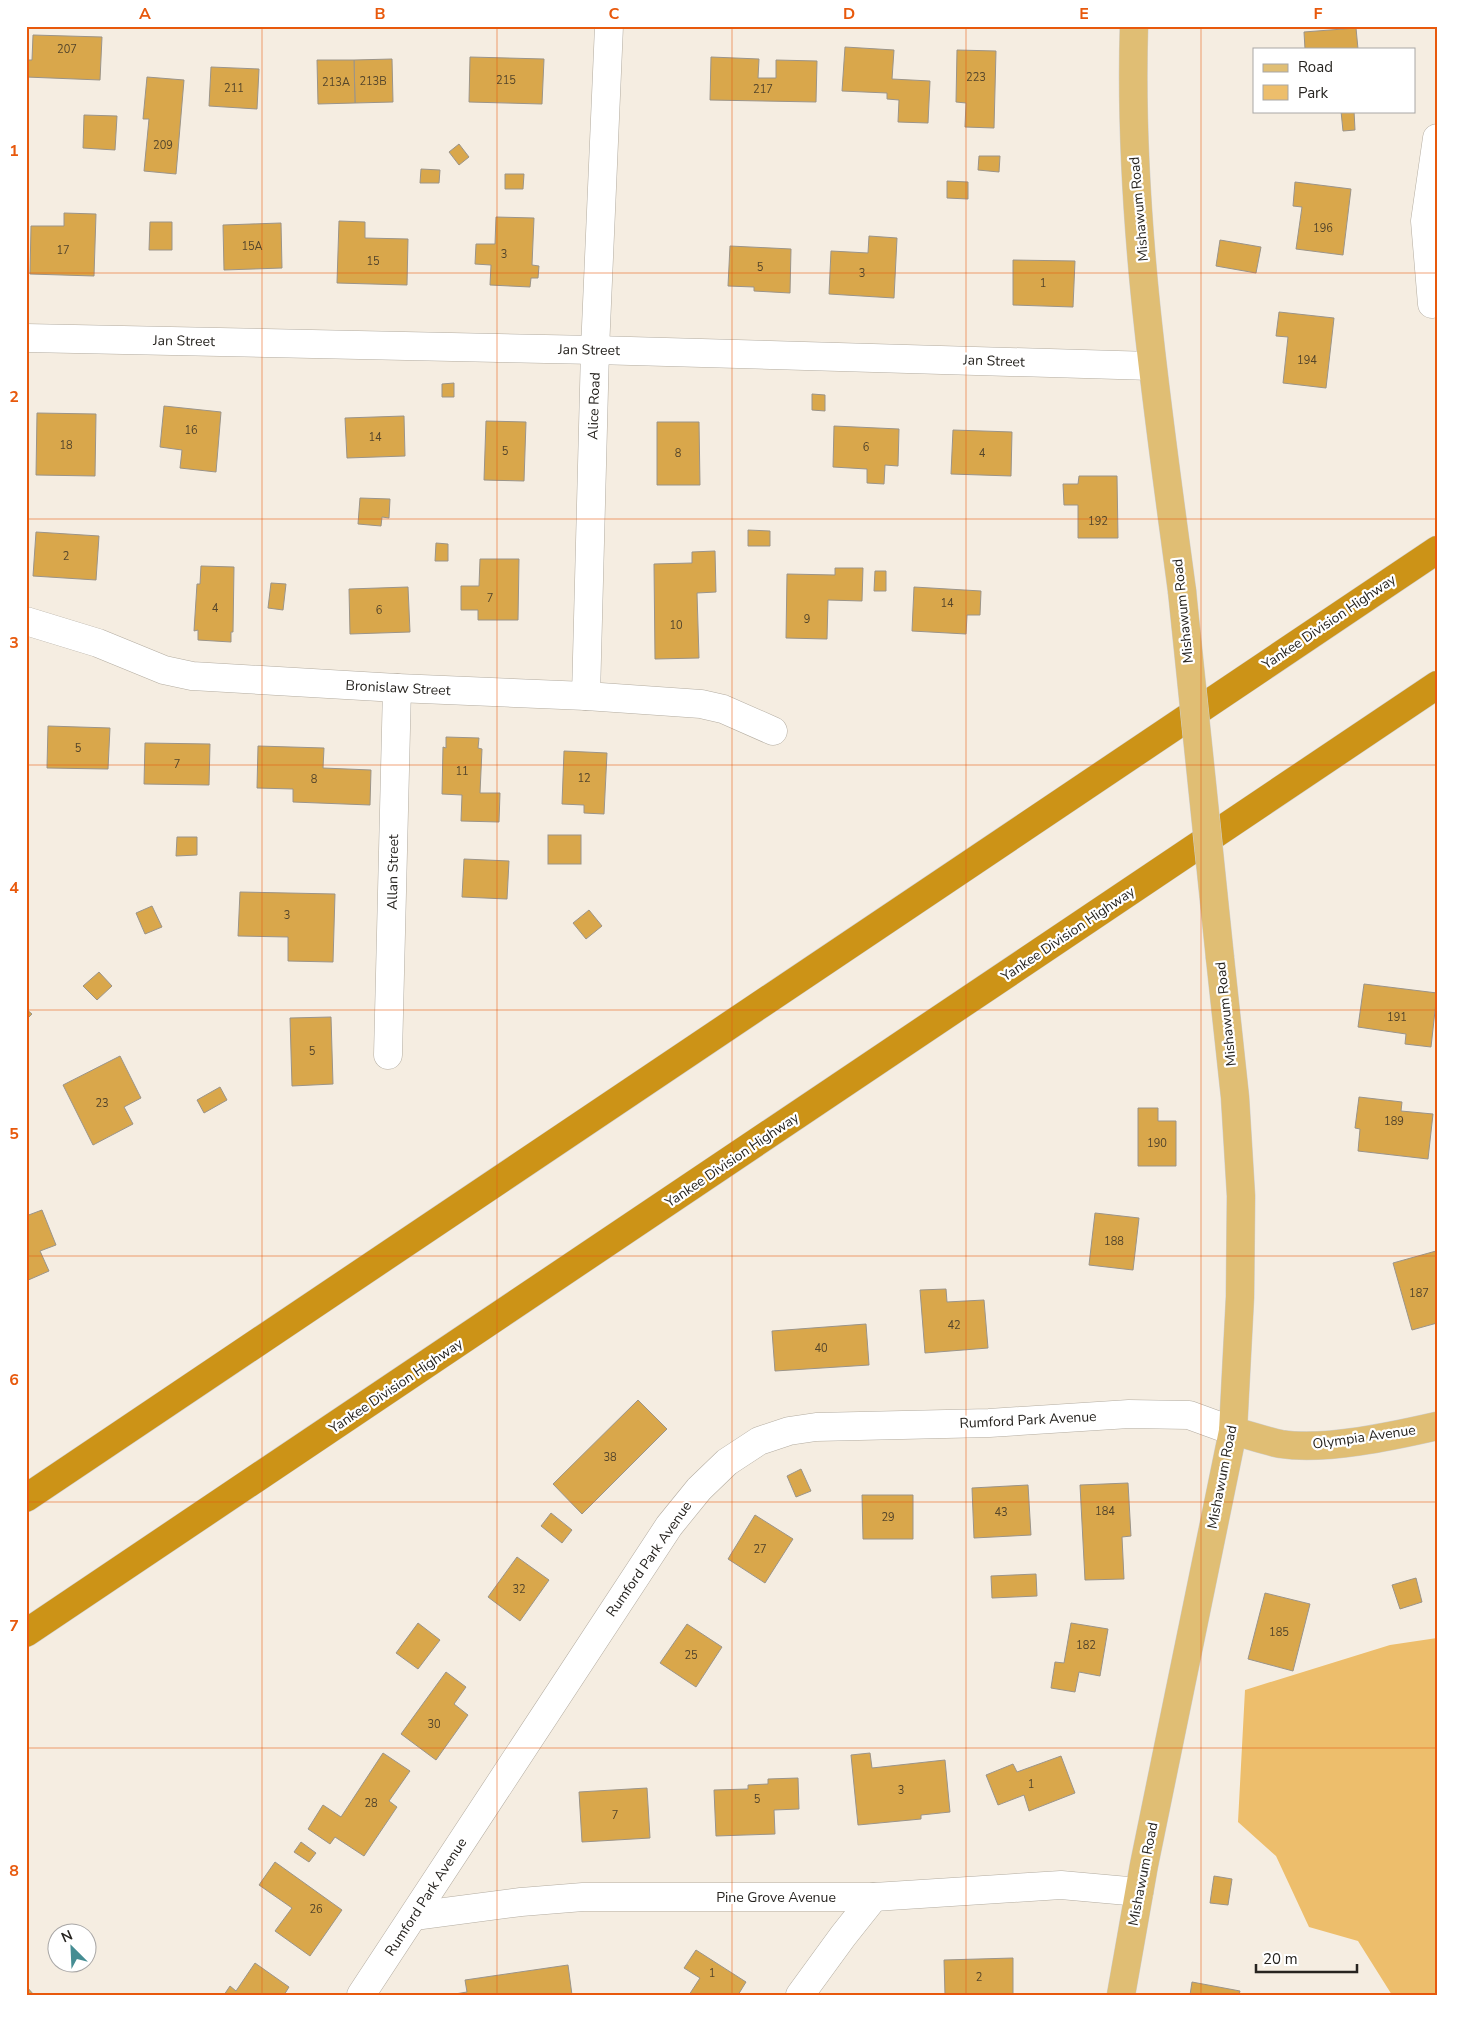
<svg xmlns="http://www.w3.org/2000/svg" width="1463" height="2021" font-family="'Nunito Sans',sans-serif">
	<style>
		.green { fill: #edbe6c }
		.building { fill: #d9a74b; stroke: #9b9489 }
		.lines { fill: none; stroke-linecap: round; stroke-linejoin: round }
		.minor-casing { stroke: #b3aca0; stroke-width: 29 }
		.major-casing { stroke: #cfcfce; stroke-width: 29 }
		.highway-casing { stroke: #cfcfce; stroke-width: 29 }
		.minor { stroke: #fff; stroke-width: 28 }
		.major { stroke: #e0be74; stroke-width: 28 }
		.highway { stroke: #cc9317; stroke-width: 28 }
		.major-bridge-casing { stroke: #cfcfce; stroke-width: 29; stroke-linecap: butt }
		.major-bridge { stroke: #e0be74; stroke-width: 28 }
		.grid { fill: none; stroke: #e8590c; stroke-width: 1; stroke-opacity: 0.55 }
		.labels { text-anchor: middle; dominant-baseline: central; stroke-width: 4.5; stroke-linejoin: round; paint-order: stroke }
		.number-label { font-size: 11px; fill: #54452b }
		.street-label { font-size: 14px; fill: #272420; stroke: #fff }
		.neatline { fill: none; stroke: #e8590c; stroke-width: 2 }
		.grid-label { font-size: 16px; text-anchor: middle; font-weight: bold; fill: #e8590c }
	</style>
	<rect width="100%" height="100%" fill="#f5ede1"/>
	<path class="green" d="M 1437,1638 L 1437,1995 L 1392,1995 L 1358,1941 L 1309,1927 L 1276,1856 L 1238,1822 L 1245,1690 L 1390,1645 Z"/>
	<g class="building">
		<path d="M 1356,28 L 1358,49 L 1305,49 L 1304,32 Z"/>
		<path d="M 33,35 L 102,37 L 100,80 L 26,77 L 26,60 L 32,60 Z"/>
		<path d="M 845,47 L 894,50 L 892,79 L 930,81 L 928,123 L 898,122 L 899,100 L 887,99 L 887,93 L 842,91 Z"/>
		<path d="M 957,50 L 996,51 L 994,128 L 965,127 L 966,103 L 956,102 Z"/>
		<path d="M 470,57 L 544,59 L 542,104 L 469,102 Z"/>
		<path d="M 711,57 L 759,59 L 758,78 L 776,78 L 776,60 L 817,61 L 816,102 L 710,100 Z"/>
		<path d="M 392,59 L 393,102 L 355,103 L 354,60 Z"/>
		<path d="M 317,60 L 354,60 L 355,103 L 318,104 Z"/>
		<path d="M 211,67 L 259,69 L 257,109 L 209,106 Z"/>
		<path d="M 147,77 L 184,80 L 176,174 L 144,171 L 149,119 L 143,119 Z"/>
		<path d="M 1341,111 L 1354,111 L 1355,130 L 1343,131 Z"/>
		<path d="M 84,115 L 117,116 L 115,150 L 83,148 Z"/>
		<path d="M 459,144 L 469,157 L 459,165 L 449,152 Z"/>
		<path d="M 979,156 L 1000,156 L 999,172 L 978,170 Z"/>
		<path d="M 421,169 L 440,170 L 439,183 L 420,183 Z"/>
		<path d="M 505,174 L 524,174 L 523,189 L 505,189 Z"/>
		<path d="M 947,181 L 968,182 L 968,199 L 947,198 Z"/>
		<path d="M 1295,182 L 1351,189 L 1343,255 L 1296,249 L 1302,207 L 1293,206 Z"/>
		<path d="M 64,213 L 96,214 L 94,276 L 30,274 L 31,226 L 64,226 Z"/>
		<path d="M 496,217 L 534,218 L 532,265 L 539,266 L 538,278 L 531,278 L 530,287 L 490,285 L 491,265 L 475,264 L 476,244 L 495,244 Z"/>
		<path d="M 339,221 L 365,222 L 365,238 L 408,239 L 407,285 L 337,283 Z"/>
		<path d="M 150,222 L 172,222 L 172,250 L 149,250 Z"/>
		<path d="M 281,223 L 282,268 L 224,270 L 223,225 Z"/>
		<path d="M 869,236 L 897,238 L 894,298 L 829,294 L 831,251 L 868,253 Z"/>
		<path d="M 1220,240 L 1261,247 L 1256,273 L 1216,266 Z"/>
		<path d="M 730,246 L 791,249 L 790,293 L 754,291 L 754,287 L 728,286 Z"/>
		<path d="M 1013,260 L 1075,261 L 1073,307 L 1013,305 Z"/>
		<path d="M 1279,312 L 1334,318 L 1326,388 L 1283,383 L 1288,337 L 1276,336 Z"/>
		<path d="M 454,383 L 454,397 L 442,397 L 442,384 Z"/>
		<path d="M 812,394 L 825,395 L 825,411 L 812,410 Z"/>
		<path d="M 164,406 L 221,412 L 216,472 L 180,468 L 182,450 L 160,447 Z"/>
		<path d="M 37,413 L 96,414 L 95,476 L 36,475 Z"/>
		<path d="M 404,416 L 405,456 L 347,458 L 345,418 Z"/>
		<path d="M 486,421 L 526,422 L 524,481 L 484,480 Z"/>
		<path d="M 657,422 L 699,422 L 700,485 L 657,485 Z"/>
		<path d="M 834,426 L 899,429 L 898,466 L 885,465 L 884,484 L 867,483 L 867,469 L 833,467 Z"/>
		<path d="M 953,430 L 1012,432 L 1011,476 L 951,474 Z"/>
		<path d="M 1079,476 L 1117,476 L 1118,538 L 1078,538 L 1078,505 L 1064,505 L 1063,484 L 1078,484 Z"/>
		<path d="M 360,498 L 390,499 L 389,518 L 382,517 L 381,526 L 358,524 Z"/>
		<path d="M 748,530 L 770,531 L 770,546 L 748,546 Z"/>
		<path d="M 36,532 L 99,536 L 96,580 L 33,576 Z"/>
		<path d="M 436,543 L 448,544 L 448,561 L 435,561 Z"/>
		<path d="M 715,551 L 716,592 L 697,593 L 699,658 L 655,659 L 654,564 L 692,563 L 692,552 Z"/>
		<path d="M 480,559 L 519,559 L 518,620 L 478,620 L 478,610 L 461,610 L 461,586 L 479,586 Z"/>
		<path d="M 201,566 L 234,567 L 233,632 L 231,632 L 231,642 L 198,640 L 198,630 L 194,631 L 197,584 L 200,584 Z"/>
		<path d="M 835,568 L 863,568 L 862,601 L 828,600 L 827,639 L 786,638 L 787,574 L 835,575 Z"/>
		<path d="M 875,571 L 886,571 L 886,591 L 874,591 Z"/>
		<path d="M 271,583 L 286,584 L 283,610 L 268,608 Z"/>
		<path d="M 408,587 L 410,632 L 350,634 L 349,589 Z"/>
		<path d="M 914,587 L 981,591 L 980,615 L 967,615 L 966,634 L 912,631 Z"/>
		<path d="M 48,726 L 110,728 L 108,769 L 47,768 Z"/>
		<path d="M 446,737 L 479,738 L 478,748 L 482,749 L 480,793 L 500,793 L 499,822 L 461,821 L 462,795 L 442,794 L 443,747 L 446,748 Z"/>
		<path d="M 145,743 L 210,744 L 209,785 L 144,784 Z"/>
		<path d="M 258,746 L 324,748 L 323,768 L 371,770 L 370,805 L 293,802 L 293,789 L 257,788 Z"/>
		<path d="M 564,751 L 607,753 L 604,814 L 584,813 L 584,805 L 562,804 Z"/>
		<rect x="548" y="835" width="33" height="29"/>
		<path d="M 177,837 L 197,837 L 197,855 L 176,856 Z"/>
		<path d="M 464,859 L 509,861 L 507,899 L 462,897 Z"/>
		<path d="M 240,892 L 335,894 L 333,962 L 288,961 L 288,937 L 238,936 Z"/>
		<path d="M 152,906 L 162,927 L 145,934 L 136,913 Z"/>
		<path d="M 589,910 L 602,926 L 586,939 L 573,923 Z"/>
		<path d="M 99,972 L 112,986 L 97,1000 L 83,986 Z"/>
		<path d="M 1364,984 L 1437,993 L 1431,1047 L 1405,1044 L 1406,1034 L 1358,1027 Z"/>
		<path d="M 26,1009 L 32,1014 L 26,1020 Z"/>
		<path d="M 331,1017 L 333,1084 L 292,1086 L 290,1018 Z"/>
		<path d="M 120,1056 L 141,1098 L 124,1107 L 133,1124 L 93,1145 L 63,1085 Z"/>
		<path d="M 220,1087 L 227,1100 L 204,1113 L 197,1100 Z"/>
		<path d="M 1359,1097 L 1402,1102 L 1401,1111 L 1433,1114 L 1428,1159 L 1358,1151 L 1360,1129 L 1355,1128 Z"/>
		<path d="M 1138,1108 L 1158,1108 L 1158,1121 L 1176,1121 L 1176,1166 L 1138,1166 Z"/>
		<path d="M 42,1210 L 56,1245 L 40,1251 L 49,1271 L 26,1281 L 26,1216 Z"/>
		<path d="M 1095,1213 L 1139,1218 L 1133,1270 L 1089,1265 Z"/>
		<path d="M 1436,1251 L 1437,1323 L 1412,1330 L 1393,1263 Z"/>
		<path d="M 946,1289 L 947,1302 L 984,1300 L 988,1348 L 925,1353 L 920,1290 Z"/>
		<path d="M 866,1324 L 869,1365 L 775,1371 L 772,1331 Z"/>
		<path d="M 638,1400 L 667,1429 L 582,1514 L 553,1484 Z"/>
		<path d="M 801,1469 L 811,1491 L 796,1497 L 787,1476 Z"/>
		<path d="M 1128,1483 L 1131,1536 L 1122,1537 L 1124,1579 L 1085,1580 L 1080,1485 Z"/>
		<path d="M 1028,1485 L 1031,1535 L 974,1538 L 972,1488 Z"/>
		<path d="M 862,1495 L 913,1495 L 913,1539 L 863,1539 Z"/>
		<path d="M 551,1513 L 572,1530 L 562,1543 L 541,1526 Z"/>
		<path d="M 755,1515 L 793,1539 L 765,1583 L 728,1559 Z"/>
		<path d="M 517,1557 L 549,1580 L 520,1621 L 488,1597 Z"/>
		<path d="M 1036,1574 L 1037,1596 L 992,1598 L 991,1576 Z"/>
		<path d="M 1416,1578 L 1422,1602 L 1400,1609 L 1392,1585 Z"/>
		<path d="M 1265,1593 L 1310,1604 L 1293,1671 L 1248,1659 Z"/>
		<path d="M 418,1623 L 440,1640 L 418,1669 L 396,1653 Z"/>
		<path d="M 1071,1623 L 1108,1629 L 1100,1676 L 1079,1672 L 1075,1692 L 1051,1688 L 1055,1662 L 1064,1663 Z"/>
		<path d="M 687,1624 L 722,1647 L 696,1687 L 660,1663 Z"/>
		<path d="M 446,1672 L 466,1687 L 454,1704 L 468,1715 L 436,1760 L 401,1734 Z"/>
		<path d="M 383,1753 L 410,1771 L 389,1801 L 397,1807 L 364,1856 L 335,1837 L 330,1844 L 308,1829 L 323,1805 L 341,1817 Z"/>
		<path d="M 870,1753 L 872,1768 L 945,1760 L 950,1812 L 921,1815 L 921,1819 L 858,1825 L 851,1755 Z"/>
		<path d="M 1061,1756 L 1075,1793 L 1029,1811 L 1024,1795 L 998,1805 L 986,1775 L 1013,1764 L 1017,1772 Z"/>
		<path d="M 798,1778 L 799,1809 L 774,1810 L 775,1834 L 716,1836 L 714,1790 L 748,1789 L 748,1785 L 768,1784 L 768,1779 Z"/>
		<path d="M 647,1788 L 650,1838 L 582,1842 L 579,1792 Z"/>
		<path d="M 301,1842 L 316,1853 L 309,1862 L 294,1852 Z"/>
		<path d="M 275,1862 L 342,1910 L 310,1956 L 275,1931 L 292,1908 L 259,1885 Z"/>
		<path d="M 1214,1876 L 1232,1879 L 1228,1905 L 1210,1903 Z"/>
		<path d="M 696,1950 L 746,1982 L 738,1995 L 689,1995 L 700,1978 L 684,1968 Z"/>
		<path d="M 1013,1958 L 1013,1995 L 945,1995 L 944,1960 Z"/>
		<path d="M 255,1963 L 289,1987 L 284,1995 L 224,1995 L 230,1986 L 236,1991 Z"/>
		<path d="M 568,1965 L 572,1995 L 449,1995 L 467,1992 L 465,1980 Z"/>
		<path d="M 1192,1982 L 1240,1991 L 1239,1995 L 1190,1995 Z"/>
		<path d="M 26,1986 L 34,1995 L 26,1995 Z"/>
	</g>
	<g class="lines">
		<g class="minor-casing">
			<g id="minor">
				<path d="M 1432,304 L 1425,221 L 1437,138"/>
				<path d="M 26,338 L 595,350 L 1152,366"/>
				<path d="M 26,621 L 98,643 L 164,670 L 192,676 L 397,688 L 586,696 L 701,704 L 723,709 L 773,731"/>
				<path d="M 586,696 L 595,350 L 609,26"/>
				<path d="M 388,1055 L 397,688"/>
				<path d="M 414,1916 L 521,1902 L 583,1897 L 874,1897 L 1061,1885 L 1139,1892"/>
				<path d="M 361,1995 L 669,1526 L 699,1489 L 727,1462 L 759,1441 L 789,1431 L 816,1427 L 989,1423 L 1129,1414 L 1189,1415 L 1233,1431"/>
				<path d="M 800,1995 L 843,1936 L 874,1897"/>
			</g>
		</g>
		<g class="major-casing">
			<g id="major">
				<path d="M 1134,26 C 1128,215 1157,404 1182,591"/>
				<path d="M 1233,1431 C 1249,1435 1265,1441 1281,1444 C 1325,1451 1393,1436 1437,1426"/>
				<path d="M 1121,1995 L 1144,1865 L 1233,1431 L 1240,1297 L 1241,1196 L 1235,1097 L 1220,958"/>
			</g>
		</g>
		<g class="highway-casing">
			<g id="highway">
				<path d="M 26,1498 L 1437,550"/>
				<path d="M 26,1633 L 1437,685"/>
			</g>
		</g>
		<use href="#minor" class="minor"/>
		<use href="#major" class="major"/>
		<use href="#highway" class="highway"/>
		<g class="major-bridge-casing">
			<path id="major-bridge" d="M 1182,591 L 1220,958"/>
		</g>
		<use href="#major-bridge" class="major-bridge"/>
	</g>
	<path class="grid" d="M 262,26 L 262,1995M 497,26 L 497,1995M 732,26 L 732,1995M 966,26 L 966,1995M 1201,26 L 1201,1995M 26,273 L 1437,273M 26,519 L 1437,519M 26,765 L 1437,765M 26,1010 L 1437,1010M 26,1256 L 1437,1256M 26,1502 L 1437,1502M 26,1748 L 1437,1748"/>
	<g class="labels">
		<g class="number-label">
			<text x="67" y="49">207</text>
			<text x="976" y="77">223</text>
			<text x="506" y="80">215</text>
			<text x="373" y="81">213B</text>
			<text x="336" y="82">213A</text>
			<text x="234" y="88">211</text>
			<text x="763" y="89">217</text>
			<text x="163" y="145">209</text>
			<text x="1323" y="228">196</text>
			<text x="252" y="246">15A</text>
			<text x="63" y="250">17</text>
			<text x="504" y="254">3</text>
			<text x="373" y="261">15</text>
			<text x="760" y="267">5</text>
			<text x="862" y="273">3</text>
			<text x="1043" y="283">1</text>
			<text x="1307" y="360">194</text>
			<text x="191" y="430">16</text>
			<text x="375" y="437">14</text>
			<text x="66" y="445">18</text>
			<text x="866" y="447">6</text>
			<text x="505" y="451">5</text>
			<text x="678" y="453">8</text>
			<text x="982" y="453">4</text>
			<text x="1098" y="521">192</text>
			<text x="66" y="556">2</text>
			<text x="490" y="598">7</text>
			<text x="947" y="603">14</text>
			<text x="215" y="608">4</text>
			<text x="379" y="610">6</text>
			<text x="807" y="619">9</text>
			<text x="676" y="625">10</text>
			<text x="78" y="748">5</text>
			<text x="177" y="764">7</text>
			<text x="462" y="771">11</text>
			<text x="584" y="778">12</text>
			<text x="314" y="779">8</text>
			<text x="287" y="915">3</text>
			<text x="1397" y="1017">191</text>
			<text x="312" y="1051">5</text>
			<text x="102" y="1103">23</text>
			<text x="1394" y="1121">189</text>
			<text x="1157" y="1143">190</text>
			<text x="1114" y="1241">188</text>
			<text x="1419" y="1293">187</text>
			<text x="954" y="1325">42</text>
			<text x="821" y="1348">40</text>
			<text x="610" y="1457">38</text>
			<text x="1105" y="1511">184</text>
			<text x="1001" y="1512">43</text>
			<text x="888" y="1517">29</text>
			<text x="760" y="1549">27</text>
			<text x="519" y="1589">32</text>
			<text x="1279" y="1632">185</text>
			<text x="1086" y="1645">182</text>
			<text x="691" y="1655">25</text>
			<text x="434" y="1724">30</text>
			<text x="1031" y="1784">1</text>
			<text x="901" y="1790">3</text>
			<text x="757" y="1799">5</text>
			<text x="371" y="1803">28</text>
			<text x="615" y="1815">7</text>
			<text x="316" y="1909">26</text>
			<text x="712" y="1973">1</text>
			<text x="979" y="1977">2</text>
		</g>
		<g class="street-label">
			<text transform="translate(1139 209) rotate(-95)">Mishawum Road</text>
			<text transform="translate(184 341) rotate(1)">Jan Street</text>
			<text transform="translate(589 350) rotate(1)">Jan Street</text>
			<text transform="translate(994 361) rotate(2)">Jan Street</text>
			<text transform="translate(594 406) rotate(-88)">Alice Road</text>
			<text transform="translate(1183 611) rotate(-96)">Mishawum Road</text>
			<text transform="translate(1329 622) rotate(-34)">Yankee Division Highway</text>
			<text transform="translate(398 688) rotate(3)">Bronislaw Street</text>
			<text transform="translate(393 872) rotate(-89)">Allan Street</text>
			<text transform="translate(1068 934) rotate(-34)">Yankee Division Highway</text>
			<text transform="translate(1226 1014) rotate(-96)">Mishawum Road</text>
			<text transform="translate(732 1160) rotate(-34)">Yankee Division Highway</text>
			<text transform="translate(396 1386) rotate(-34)">Yankee Division Highway</text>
			<text transform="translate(1028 1420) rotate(-3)">Rumford Park Avenue</text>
			<text transform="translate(1364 1437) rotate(-8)">Olympia Avenue</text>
			<text transform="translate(1222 1477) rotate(-79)">Mishawum Road</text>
			<text transform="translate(649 1559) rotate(-55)">Rumford Park Avenue</text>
			<text transform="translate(1143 1874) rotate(-79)">Mishawum Road</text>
			<text transform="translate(426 1897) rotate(-57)">Rumford Park Avenue</text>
			<text x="776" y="1897">Pine Grove Avenue</text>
		</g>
	</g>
	<rect width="1463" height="2021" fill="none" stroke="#ffffff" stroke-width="55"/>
	<rect x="1253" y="48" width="162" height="65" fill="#ffffff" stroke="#a9a7a6"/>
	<rect x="1263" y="64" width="25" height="8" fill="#e0be74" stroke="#a9a7a6"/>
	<text x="1298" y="72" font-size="15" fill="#272420">Road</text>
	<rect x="1263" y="85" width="25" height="15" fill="#edbe6c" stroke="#a9a7a6"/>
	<text x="1298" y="98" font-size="15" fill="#272420">Park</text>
	<g transform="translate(72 1948) rotate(336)"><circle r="24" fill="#ffffff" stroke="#a9a7a6"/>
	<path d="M0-4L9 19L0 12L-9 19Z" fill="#458d93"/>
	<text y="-8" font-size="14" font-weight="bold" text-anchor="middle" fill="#272420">N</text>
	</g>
	<path d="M1256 1964v8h101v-8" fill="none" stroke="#272420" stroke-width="2.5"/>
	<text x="1263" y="1964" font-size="15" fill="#272420" stroke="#ffffff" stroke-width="4" paint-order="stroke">20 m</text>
	<rect x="28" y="28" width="1408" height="1966" class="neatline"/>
	<g class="grid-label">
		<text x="145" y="19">A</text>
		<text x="380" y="19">B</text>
		<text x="614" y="19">C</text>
		<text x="849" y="19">D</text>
		<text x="1084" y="19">E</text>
		<text x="1318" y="19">F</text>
		<text x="14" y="156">1</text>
		<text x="14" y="402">2</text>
		<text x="14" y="648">3</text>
		<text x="14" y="893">4</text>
		<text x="14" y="1139">5</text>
		<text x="14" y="1385">6</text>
		<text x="14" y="1631">7</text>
		<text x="14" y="1876">8</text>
	</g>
</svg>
